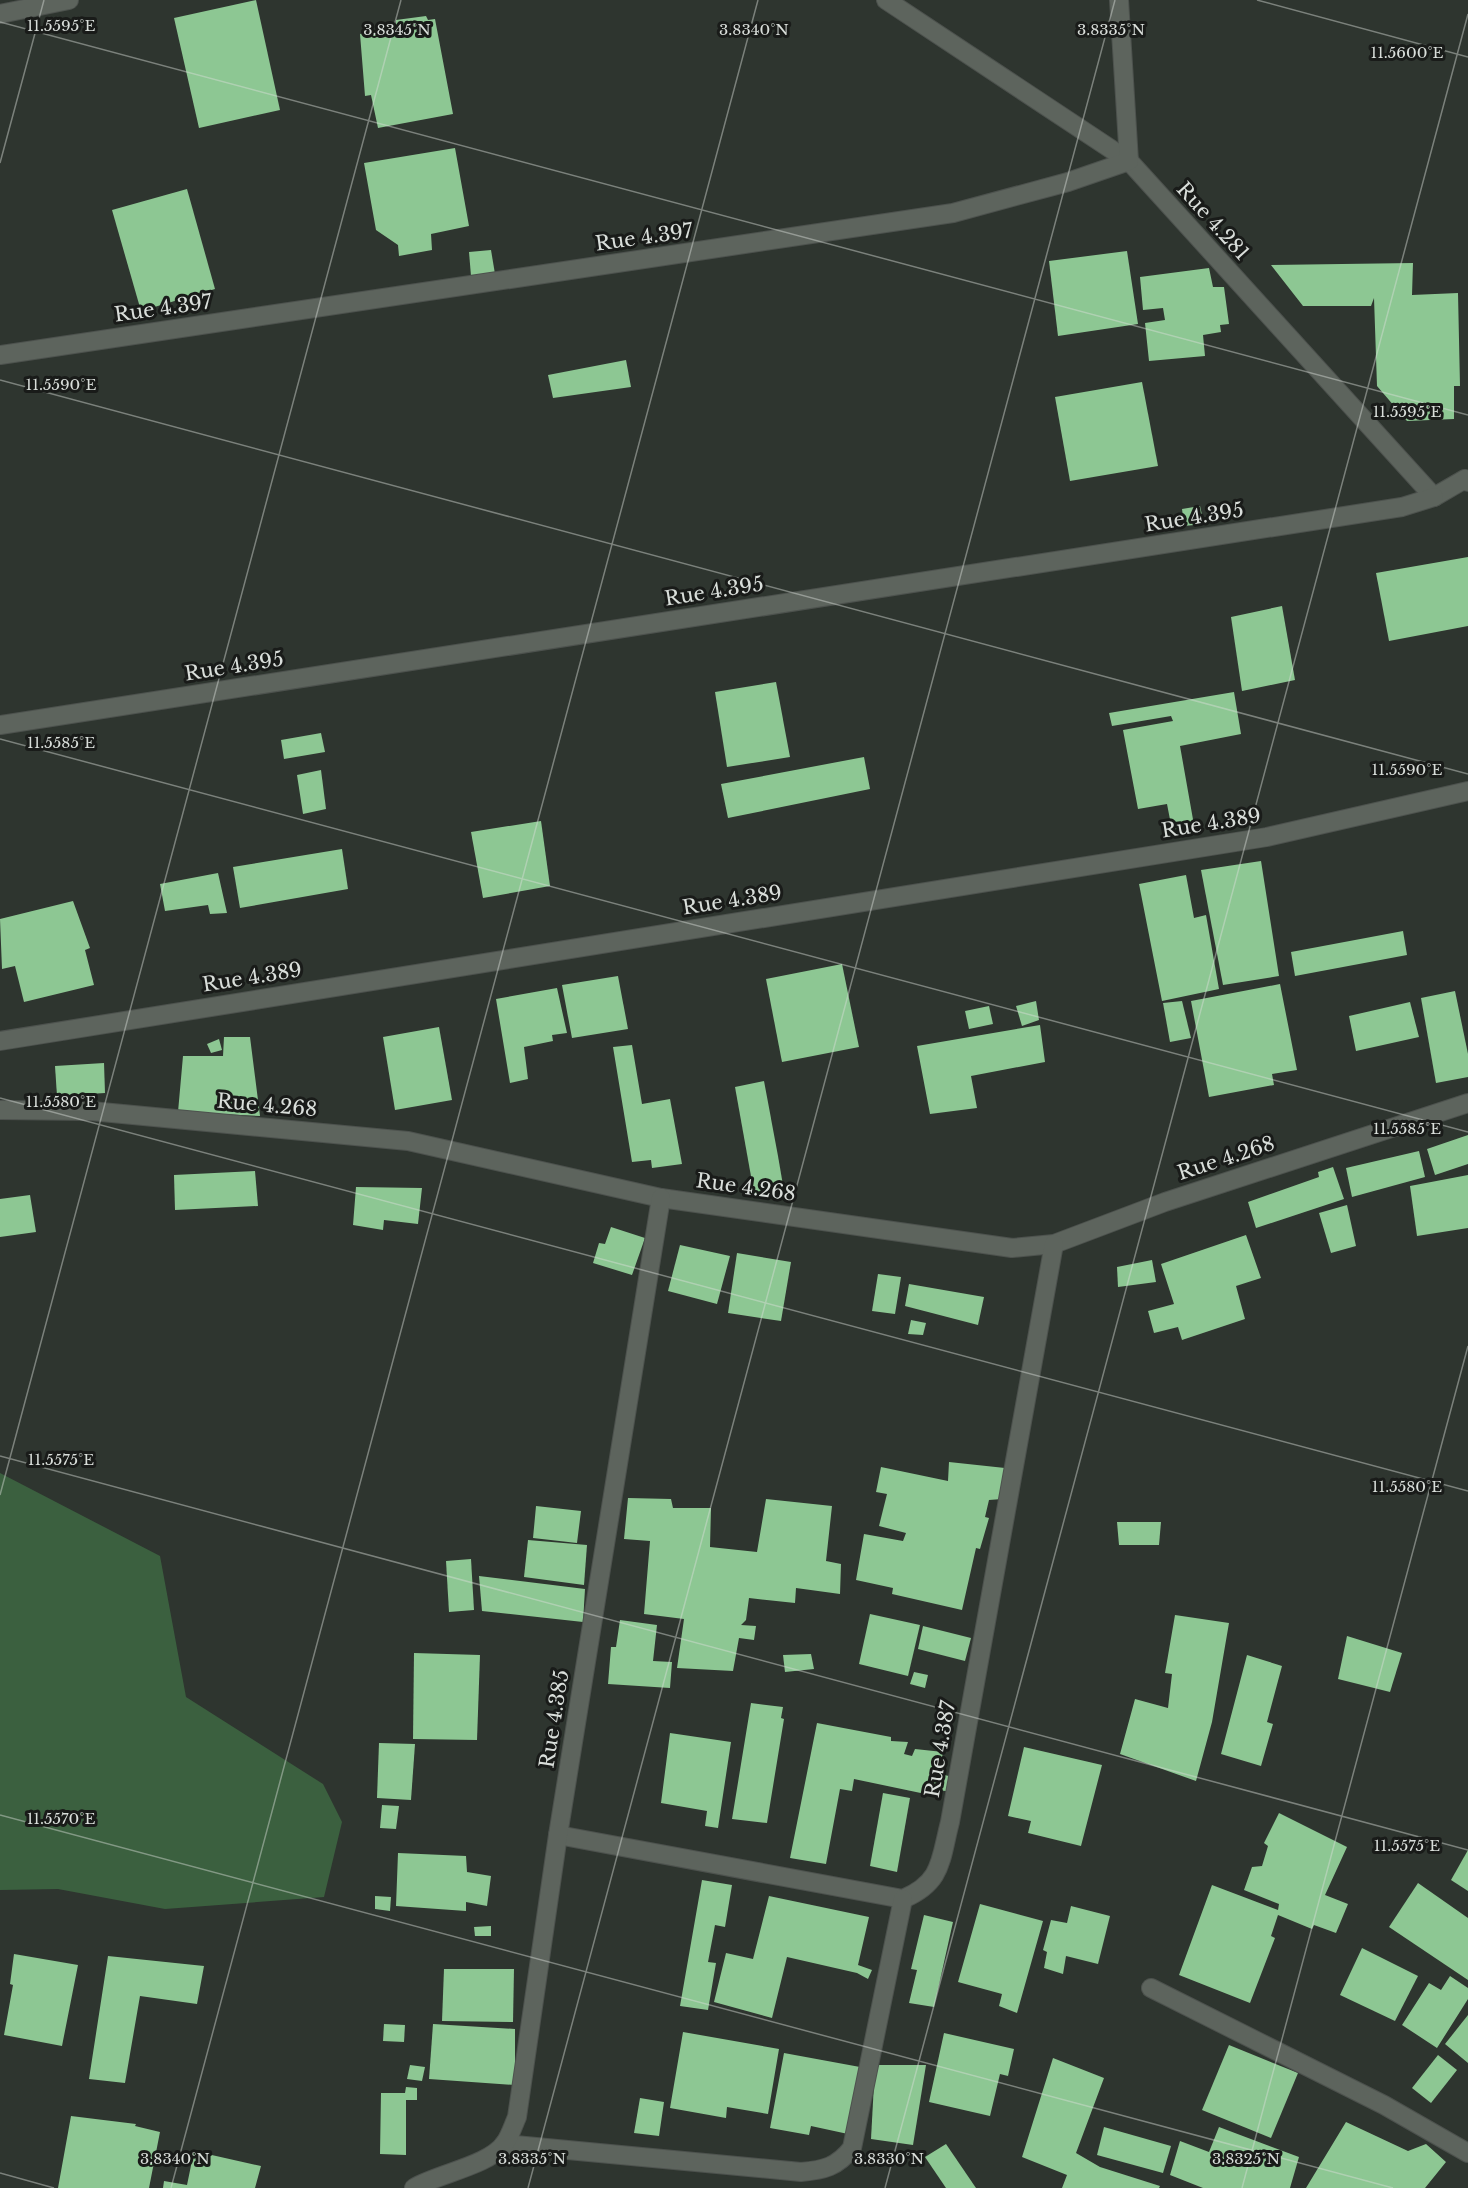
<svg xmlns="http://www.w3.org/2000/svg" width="1468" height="2188" font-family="'Libre Baskerville',serif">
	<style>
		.green { fill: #3b603f }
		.building { fill: #8dc793 }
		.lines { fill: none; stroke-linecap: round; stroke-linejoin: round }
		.street-casing { stroke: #4d524e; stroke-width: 20 }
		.street { stroke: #5d645d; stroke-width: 18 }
		.ticks { fill: none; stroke: #d9deda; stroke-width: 1.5; stroke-opacity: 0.45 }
		.labels { text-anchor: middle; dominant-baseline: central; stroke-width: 6; stroke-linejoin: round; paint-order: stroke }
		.street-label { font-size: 20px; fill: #d9deda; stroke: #191b19 }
		.ticks-label { font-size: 15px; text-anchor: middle; fill: #d9deda; stroke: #191b19; stroke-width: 6; stroke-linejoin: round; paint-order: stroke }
	</style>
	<rect width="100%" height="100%" fill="#2e352f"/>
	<path class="green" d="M 0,1473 L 160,1556 L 186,1697 L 323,1784 L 342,1822 L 324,1897 L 165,1909 L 58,1889 L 0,1890 Z"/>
	<g class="building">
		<path d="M 256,0 L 280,110 L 199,128 L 174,18 Z"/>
		<path d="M 426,16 L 428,20 L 435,19 L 453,114 L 378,128 L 371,95 L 365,96 L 360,34 L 396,25 L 396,20 Z"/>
		<path d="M 455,148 L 469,226 L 431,234 L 432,250 L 399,256 L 398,245 L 376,230 L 364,163 Z"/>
		<path d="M 187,189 L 215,289 L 141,311 L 112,210 Z"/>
		<path d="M 491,250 L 495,274 L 471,276 L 469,252 Z"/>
		<path d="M 1127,251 L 1138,324 L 1058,336 L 1049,261 Z"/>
		<path d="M 1413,263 L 1412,295 L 1458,293 L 1460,386 L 1454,386 L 1454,419 L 1407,421 L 1377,386 L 1374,298 L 1371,306 L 1303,306 L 1271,265 Z"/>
		<path d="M 1209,268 L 1213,287 L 1224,287 L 1229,324 L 1220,325 L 1221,332 L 1203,335 L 1205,356 L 1149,361 L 1145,323 L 1165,320 L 1163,308 L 1143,310 L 1140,277 Z"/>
		<path d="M 626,360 L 631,387 L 553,398 L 548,375 Z"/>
		<path d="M 1142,382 L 1158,466 L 1070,481 L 1055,397 Z"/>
		<path d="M 1200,506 L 1204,524 L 1184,526 L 1182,509 Z"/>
		<path d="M 1468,557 L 1468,626 L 1389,641 L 1376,573 Z"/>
		<path d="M 1282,606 L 1295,680 L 1242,691 L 1231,617 Z"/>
		<path d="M 776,682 L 790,757 L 727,767 L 715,692 Z"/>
		<path d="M 1234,692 L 1241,734 L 1180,746 L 1194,825 L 1172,830 L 1167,804 L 1138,809 L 1123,730 L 1173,721 L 1171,716 L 1112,726 L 1109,713 Z"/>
		<path d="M 321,733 L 325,752 L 284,759 L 281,740 Z"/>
		<path d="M 864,757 L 870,789 L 728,818 L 721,784 Z"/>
		<path d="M 321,770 L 326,809 L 303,814 L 297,775 Z"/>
		<path d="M 541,821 L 550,886 L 483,898 L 471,832 Z"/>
		<path d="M 342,849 L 348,889 L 240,908 L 233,867 Z"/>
		<path d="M 1261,861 L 1279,976 L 1223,985 L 1201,870 Z"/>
		<path d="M 218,873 L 227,913 L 210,914 L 208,905 L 165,911 L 160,884 Z"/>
		<path d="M 1186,875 L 1194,918 L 1206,915 L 1219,989 L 1162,1001 L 1139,884 Z"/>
		<path d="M 73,901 L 90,948 L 85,950 L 94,985 L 24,1002 L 15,966 L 2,969 L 0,919 Z"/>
		<path d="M 1403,931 L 1407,955 L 1295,976 L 1291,952 Z"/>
		<path d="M 842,964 L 859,1047 L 782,1062 L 766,979 Z"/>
		<path d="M 618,976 L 628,1029 L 572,1038 L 562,985 Z"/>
		<path d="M 1280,984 L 1297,1070 L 1272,1074 L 1274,1085 L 1209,1097 L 1191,1001 Z"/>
		<path d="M 557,988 L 567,1033 L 552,1035 L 553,1041 L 524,1047 L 528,1079 L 510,1083 L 496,999 Z"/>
		<path d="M 1455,991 L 1468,1054 L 1468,1077 L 1436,1083 L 1421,998 Z"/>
		<path d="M 1036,1001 L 1039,1020 L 1022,1026 L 1016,1006 Z"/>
		<path d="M 1182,1001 L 1191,1038 L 1170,1042 L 1163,1003 Z"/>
		<path d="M 1410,1002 L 1419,1037 L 1356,1051 L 1349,1016 Z"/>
		<path d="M 989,1006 L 993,1024 L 969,1029 L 965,1011 Z"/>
		<path d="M 1040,1025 L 1045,1062 L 971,1076 L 977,1108 L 930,1114 L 917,1046 Z"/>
		<path d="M 439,1027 L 452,1100 L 395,1110 L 383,1037 Z"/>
		<path d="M 224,1037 L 250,1037 L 260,1116 L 178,1112 L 183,1056 L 223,1056 Z"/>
		<path d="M 219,1039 L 222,1050 L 211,1053 L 207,1044 Z"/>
		<path d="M 632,1045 L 642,1104 L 670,1099 L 682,1164 L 652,1168 L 651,1160 L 632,1162 L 613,1047 Z"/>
		<path d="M 104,1063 L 105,1093 L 57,1096 L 55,1066 Z"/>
		<path d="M 764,1081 L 778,1156 L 785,1197 L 754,1193 L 735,1087 Z"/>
		<path d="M 1468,1135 L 1468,1164 L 1435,1175 L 1427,1149 Z"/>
		<path d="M 1419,1151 L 1425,1177 L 1352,1197 L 1346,1168 Z"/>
		<path d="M 1333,1167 L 1344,1199 L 1256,1228 L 1248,1202 L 1319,1177 L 1318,1172 Z"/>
		<path d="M 255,1171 L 258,1206 L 175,1210 L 174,1175 Z"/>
		<path d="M 1468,1175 L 1468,1228 L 1417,1236 L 1410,1186 Z"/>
		<path d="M 356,1187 L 422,1188 L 418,1224 L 384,1220 L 383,1230 L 353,1225 Z"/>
		<path d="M 30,1195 L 36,1232 L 0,1237 L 0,1199 Z"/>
		<path d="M 1347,1205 L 1356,1246 L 1331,1253 L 1319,1213 Z"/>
		<path d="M 611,1227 L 645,1238 L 632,1275 L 593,1263 L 599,1243 L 605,1244 Z"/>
		<path d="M 1246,1235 L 1261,1278 L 1236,1286 L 1245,1319 L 1182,1340 L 1178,1327 L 1154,1333 L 1148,1311 L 1174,1304 L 1161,1264 Z"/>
		<path d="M 680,1245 L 730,1256 L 717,1304 L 668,1291 Z"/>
		<path d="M 737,1253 L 791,1262 L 781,1321 L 728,1313 Z"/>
		<path d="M 1152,1260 L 1156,1282 L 1118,1287 L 1117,1267 Z"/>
		<path d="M 878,1274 L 901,1277 L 895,1314 L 872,1311 Z"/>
		<path d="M 909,1284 L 984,1297 L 978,1325 L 905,1306 Z"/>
		<path d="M 911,1320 L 926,1323 L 923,1335 L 908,1334 Z"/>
		<path d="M 949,1462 L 1005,1468 L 1002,1499 L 989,1500 L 985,1517 L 989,1518 L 980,1549 L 976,1548 L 962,1610 L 892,1594 L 893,1588 L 856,1580 L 864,1534 L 903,1541 L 906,1533 L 879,1526 L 887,1494 L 876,1492 L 881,1467 L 948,1481 Z"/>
		<path d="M 628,1498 L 671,1499 L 673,1508 L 711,1508 L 710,1547 L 757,1552 L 766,1499 L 832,1506 L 826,1561 L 841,1564 L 840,1594 L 796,1588 L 795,1603 L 749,1598 L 746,1620 L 741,1625 L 756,1626 L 754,1640 L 739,1638 L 733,1671 L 677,1668 L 684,1619 L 644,1614 L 650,1541 L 624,1539 Z"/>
		<path d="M 536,1506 L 581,1511 L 577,1543 L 533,1538 Z"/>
		<path d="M 1117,1522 L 1161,1522 L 1159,1545 L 1119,1545 Z"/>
		<path d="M 528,1540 L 587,1545 L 584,1585 L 524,1577 Z"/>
		<path d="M 471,1559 L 474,1610 L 449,1612 L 446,1561 Z"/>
		<path d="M 479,1576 L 585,1589 L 583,1622 L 482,1611 Z"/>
		<path d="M 870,1614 L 920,1625 L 908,1676 L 859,1664 Z"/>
		<path d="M 1175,1615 L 1229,1623 L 1212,1722 L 1196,1781 L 1120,1754 L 1135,1699 L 1168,1708 L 1172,1674 L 1165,1673 Z"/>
		<path d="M 620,1620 L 657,1625 L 653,1661 L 672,1662 L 670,1688 L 608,1684 L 611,1647 L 616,1647 Z"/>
		<path d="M 923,1626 L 971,1638 L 965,1661 L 918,1649 Z"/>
		<path d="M 1347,1636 L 1402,1653 L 1390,1692 L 1338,1679 Z"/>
		<path d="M 414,1653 L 480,1655 L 477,1740 L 413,1739 Z"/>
		<path d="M 811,1654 L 814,1669 L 785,1672 L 783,1655 Z"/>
		<path d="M 1247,1655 L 1282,1666 L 1267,1722 L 1273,1724 L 1261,1766 L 1221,1754 Z"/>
		<path d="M 914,1672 L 928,1675 L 925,1688 L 910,1684 Z"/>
		<path d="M 751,1703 L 783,1707 L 781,1718 L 784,1719 L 767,1823 L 732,1819 Z"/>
		<path d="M 817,1723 L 891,1737 L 891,1741 L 908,1742 L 904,1754 L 912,1756 L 915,1749 L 943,1752 L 939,1774 L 949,1776 L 946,1791 L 936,1790 L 935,1796 L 854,1779 L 852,1791 L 840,1789 L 826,1864 L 790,1858 Z"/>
		<path d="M 670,1733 L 731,1742 L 718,1828 L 705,1826 L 707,1811 L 661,1803 Z"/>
		<path d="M 379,1743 L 415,1744 L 411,1800 L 377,1798 Z"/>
		<path d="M 1024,1747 L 1102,1765 L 1081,1846 L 1028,1833 L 1031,1821 L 1008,1816 Z"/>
		<path d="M 883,1793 L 910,1798 L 897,1872 L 870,1866 Z"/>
		<path d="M 382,1805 L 399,1806 L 396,1829 L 380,1828 Z"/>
		<path d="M 1279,1813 L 1347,1847 L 1325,1895 L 1348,1904 L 1336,1933 L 1314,1925 L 1312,1929 L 1278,1915 L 1271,1936 L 1275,1938 L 1250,2003 L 1179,1975 L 1212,1885 L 1278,1910 L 1279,1904 L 1244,1890 L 1252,1867 L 1262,1866 L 1268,1846 L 1264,1843 Z"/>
		<path d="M 1468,1850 L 1468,1891 L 1451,1880 Z"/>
		<path d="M 398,1853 L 466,1856 L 467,1872 L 491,1876 L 487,1906 L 466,1902 L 466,1911 L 396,1906 Z"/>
		<path d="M 702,1880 L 732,1885 L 725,1927 L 715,1925 L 708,1962 L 716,1963 L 708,2010 L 680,2006 Z"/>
		<path d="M 1418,1883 L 1468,1918 L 1468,1980 L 1389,1927 Z"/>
		<path d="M 375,1896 L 391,1897 L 390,1911 L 375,1909 Z"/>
		<path d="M 769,1896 L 869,1917 L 858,1965 L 872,1970 L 868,1979 L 857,1973 L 787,1957 L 772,2018 L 714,2002 L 726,1953 L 753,1959 Z"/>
		<path d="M 980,1904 L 1043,1921 L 1017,2013 L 999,2006 L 1002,1994 L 958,1982 Z"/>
		<path d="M 1071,1906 L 1110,1916 L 1098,1964 L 1066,1956 L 1063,1974 L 1044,1968 L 1047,1952 L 1043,1950 L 1051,1920 L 1067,1923 Z"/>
		<path d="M 924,1915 L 953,1922 L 934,2007 L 909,2003 L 917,1970 L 911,1969 Z"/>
		<path d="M 491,1926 L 491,1936 L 475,1936 L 474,1927 Z"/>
		<path d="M 1362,1948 L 1418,1976 L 1395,2021 L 1340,1995 Z"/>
		<path d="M 14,1954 L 78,1965 L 62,2046 L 4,2035 L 13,1985 L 10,1984 Z"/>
		<path d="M 108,1956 L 204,1966 L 197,2004 L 140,1996 L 125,2083 L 89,2079 Z"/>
		<path d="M 444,1969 L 514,1969 L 513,2022 L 442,2021 Z"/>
		<path d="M 1450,1976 L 1468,1988 L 1468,1999 L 1437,2048 L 1402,2025 L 1429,1983 L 1441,1990 Z"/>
		<path d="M 1468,2015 L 1468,2063 L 1445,2044 Z"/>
		<path d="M 384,2024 L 405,2025 L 404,2042 L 383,2041 Z"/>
		<path d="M 433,2024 L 515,2029 L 515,2085 L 429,2079 Z"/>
		<path d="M 683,2032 L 779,2049 L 768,2114 L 727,2107 L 726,2118 L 670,2108 Z"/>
		<path d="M 944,2033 L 1014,2049 L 1008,2076 L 1000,2074 L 990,2116 L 929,2102 Z"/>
		<path d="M 1229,2045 L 1298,2073 L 1271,2138 L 1202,2110 Z"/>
		<path d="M 784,2053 L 860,2067 L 848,2134 L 811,2126 L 809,2135 L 770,2128 Z"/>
		<path d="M 1438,2055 L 1457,2070 L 1431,2103 L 1412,2088 Z"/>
		<path d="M 1053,2058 L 1104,2078 L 1076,2153 L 1100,2167 L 1160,2186 L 1159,2188 L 1062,2188 L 1067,2175 L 1022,2157 Z"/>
		<path d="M 410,2065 L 425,2067 L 422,2081 L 407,2079 Z"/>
		<path d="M 875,2065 L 926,2065 L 913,2145 L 871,2139 Z"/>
		<path d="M 406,2087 L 417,2088 L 417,2100 L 406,2100 L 406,2155 L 380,2154 L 381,2093 L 405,2093 Z"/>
		<path d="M 640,2098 L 664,2102 L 659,2136 L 634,2133 Z"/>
		<path d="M 71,2116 L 136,2124 L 135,2126 L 160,2132 L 149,2188 L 58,2188 Z"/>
		<path d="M 1346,2122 L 1408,2151 L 1426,2144 L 1446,2162 L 1425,2188 L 1306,2188 Z"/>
		<path d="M 1104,2127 L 1171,2146 L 1163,2173 L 1097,2155 Z"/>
		<path d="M 1219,2127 L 1299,2157 L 1290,2188 L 1203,2188 L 1170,2175 L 1180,2141 L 1209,2152 Z"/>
		<path d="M 946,2144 L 976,2188 L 946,2188 L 925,2157 Z"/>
		<path d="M 194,2151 L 261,2166 L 255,2188 L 163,2188 L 164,2181 L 187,2185 Z"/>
	</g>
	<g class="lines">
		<g class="street-casing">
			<g id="street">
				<path d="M 886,0 L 1129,161 L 1434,497 L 1465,479 L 1468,482"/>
				<path d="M 0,14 L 69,0"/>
				<path d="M 0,355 L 953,213 L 1068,182 L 1129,161 L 1119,0"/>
				<path d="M 0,725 L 1402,507 L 1434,497"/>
				<path d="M 0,1041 L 1267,837 L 1468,791"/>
				<path d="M 0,1110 L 91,1111 L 408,1141 L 661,1198 L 1012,1248 L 1054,1244 L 1165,1202 L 1468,1103"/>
				<path d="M 558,1835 L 903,1899 C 943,1882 940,1860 950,1822 L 1054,1244"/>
				<path d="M 1151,1988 L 1384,2105 L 1468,2153"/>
				<path d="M 504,2144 L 801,2172 C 824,2170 837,2167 852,2148 L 903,1899"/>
				<path d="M 414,2188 C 439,2173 489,2166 505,2143 C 510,2136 513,2126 517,2117 L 558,1835 L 661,1198"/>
			</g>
		</g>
		<use href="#street" class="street"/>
	</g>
	<path class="ticks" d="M 1257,0 L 1468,57M 0,22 L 1468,415M 0,163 L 44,0M 0,380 L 1468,774M 0,739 L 1468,1132M 0,1098 L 1468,1491M 0,1456 L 1468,1850M 0,1495 L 401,0M 0,1815 L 1393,2188M 0,2173 L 54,2188M 171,2188 L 758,0M 528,2188 L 1115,0M 885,2188 L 1468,14M 1242,2188 L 1468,1346"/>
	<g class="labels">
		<g class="street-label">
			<text transform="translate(1213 221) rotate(48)">Rue 4.281</text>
			<text transform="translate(644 237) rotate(-8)">Rue 4.397</text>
			<text transform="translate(163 308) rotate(-8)">Rue 4.397</text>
			<text transform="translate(1194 517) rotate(-9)">Rue 4.395</text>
			<text transform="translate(714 591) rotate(-9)">Rue 4.395</text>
			<text transform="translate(234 666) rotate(-9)">Rue 4.395</text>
			<text transform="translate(1211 823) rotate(-9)">Rue 4.389</text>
			<text transform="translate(732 900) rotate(-9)">Rue 4.389</text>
			<text transform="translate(252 977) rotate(-9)">Rue 4.389</text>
			<text transform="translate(267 1105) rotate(5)">Rue 4.268</text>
			<text transform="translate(1226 1158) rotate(-18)">Rue 4.268</text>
			<text transform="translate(746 1187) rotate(8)">Rue 4.268</text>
			<text transform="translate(554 1719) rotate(-81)">Rue 4.385</text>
			<text transform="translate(940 1749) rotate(-80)">Rue 4.387</text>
		</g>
	</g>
	<g class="ticks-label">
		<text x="61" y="31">11.5595°E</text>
		<text x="397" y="35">3.8345°N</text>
		<text x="754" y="35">3.8340°N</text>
		<text x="1111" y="35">3.8335°N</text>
		<text x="1407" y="58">11.5600°E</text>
		<text x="61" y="390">11.5590°E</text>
		<text x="1407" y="417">11.5595°E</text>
		<text x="61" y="748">11.5585°E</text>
		<text x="1407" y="775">11.5590°E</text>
		<text x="61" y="1107">11.5580°E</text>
		<text x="1407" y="1134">11.5585°E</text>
		<text x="61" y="1465">11.5575°E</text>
		<text x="1407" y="1492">11.5580°E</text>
		<text x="61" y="1824">11.5570°E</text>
		<text x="1407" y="1851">11.5575°E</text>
		<text x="175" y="2164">3.8340°N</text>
		<text x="532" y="2164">3.8335°N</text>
		<text x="889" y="2164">3.8330°N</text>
		<text x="1246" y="2164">3.8325°N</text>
	</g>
</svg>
